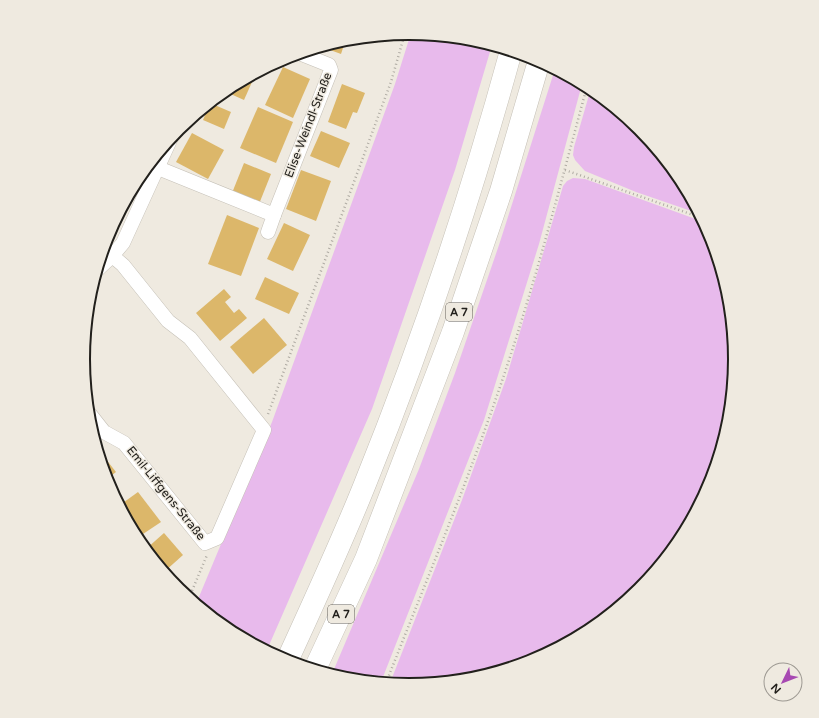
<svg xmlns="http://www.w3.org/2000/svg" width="819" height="718" font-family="'Varela Round',sans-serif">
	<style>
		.green { fill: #e8baec }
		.building { fill: #dcb76a }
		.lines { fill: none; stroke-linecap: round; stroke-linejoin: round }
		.street-casing { stroke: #c5c0b7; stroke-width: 15 }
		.highway-casing { stroke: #c5c0b7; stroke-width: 23 }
		.path { stroke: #afaba3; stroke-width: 2.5; stroke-dasharray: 1 3; stroke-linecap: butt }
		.street { stroke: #fff; stroke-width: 14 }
		.highway { stroke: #fff; stroke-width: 22 }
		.labels { text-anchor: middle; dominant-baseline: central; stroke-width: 3; stroke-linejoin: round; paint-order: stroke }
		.shield { fill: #efeae0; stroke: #605d57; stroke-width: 1 }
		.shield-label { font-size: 11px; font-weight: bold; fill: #22201c }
		.street-label { font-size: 12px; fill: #22201c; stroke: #efeae0 }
		.rim { fill: none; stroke: #22201c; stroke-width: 2 }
	</style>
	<rect width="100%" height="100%" fill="#efeae0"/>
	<g class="green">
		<path d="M 411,33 L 473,39 L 492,45 L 455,170 L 372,409 L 267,650 L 228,630 L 196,604 L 272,422 L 395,84 Z"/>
		<path d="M 555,69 L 582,84 L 539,244 L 484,420 L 381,682 L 346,679 L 332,674 L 419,469 L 455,373 L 499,245 Z"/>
		<path d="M 591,88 L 640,129 L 681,178 L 700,214 L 636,192 L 585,171 L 575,160 L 573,155 L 574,147 Z"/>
		<path d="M 573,178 L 585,179 L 704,222 C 721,253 729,290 732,325 C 733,336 735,348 735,359 C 736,370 733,382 732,393 C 719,524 629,632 503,670 C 467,681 428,687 390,683 L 462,500 L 506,379 L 563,186 L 567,181 Z"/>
	</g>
	<g class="building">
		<path d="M 346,39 L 341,54 L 322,47 Z"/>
		<path d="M 283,67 L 310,79 L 293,118 L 265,105 Z"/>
		<path d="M 256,73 L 244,100 L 224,91 L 229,88 Z"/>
		<path d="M 342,84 L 365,93 L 357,113 L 353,112 L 346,129 L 328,122 Z"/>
		<path d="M 210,103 L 231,112 L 224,129 L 203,120 Z"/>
		<path d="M 258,107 L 293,122 L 276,163 L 240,148 Z"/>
		<path d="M 321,131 L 350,143 L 339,168 L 310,156 Z"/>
		<path d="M 192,133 L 224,150 L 208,179 L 176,162 Z"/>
		<path d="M 244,163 L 271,174 L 259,204 L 232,193 Z"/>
		<path d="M 301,170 L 331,181 L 316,221 L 286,209 Z"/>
		<path d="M 227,215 L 259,228 L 241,276 L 208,264 Z"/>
		<path d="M 284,223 L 310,235 L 293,271 L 267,259 Z"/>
		<path d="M 265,277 L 299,293 L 289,314 L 255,299 Z"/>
		<path d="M 224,289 L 231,297 L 225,302 L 234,313 L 239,309 L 247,318 L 220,341 L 196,313 Z"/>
		<path d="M 264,318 L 287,345 L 253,374 L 230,347 Z"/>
		<path d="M 98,449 L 116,472 L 107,479 Z"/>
		<path d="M 138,492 L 161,522 L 137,538 L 120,505 Z"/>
		<path d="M 164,533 L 183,555 L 164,572 L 146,549 Z"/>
	</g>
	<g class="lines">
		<g class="street-casing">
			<g id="street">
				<path d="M 158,168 L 274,215 L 268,232"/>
				<path d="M 274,215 L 331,70 L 329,65 L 299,53"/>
				<path d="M 98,269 L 112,256 L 123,243 L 171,138"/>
				<path d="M 89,413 L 104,432 L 124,443 L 205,543 L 217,538 L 264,430 L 190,338 L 168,321 L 123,265 L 104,249"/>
			</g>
		</g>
		<g class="highway-casing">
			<g id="highway">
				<path d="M 287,661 C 314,602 341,544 365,484 C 422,343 471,197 511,51"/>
				<path d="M 315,669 L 366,559 L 453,332 L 501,191 L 539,61"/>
			</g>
		</g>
		<g class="path">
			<path d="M 565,170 L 702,218"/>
			<path d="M 268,414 L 391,82 L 405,33"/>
			<path d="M 189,598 L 207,555"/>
			<path d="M 386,683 C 426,581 469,479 504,375 C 536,280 561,183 587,86"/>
		</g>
		<use href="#street" class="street"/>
		<use href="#highway" class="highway"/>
	</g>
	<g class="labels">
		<g class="shield">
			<rect x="446" y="303" width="26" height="18" rx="3"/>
			<rect x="328" y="605" width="26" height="18" rx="3"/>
		</g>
		<g class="shield-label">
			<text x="459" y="312">A 7</text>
			<text x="341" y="614">A 7</text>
		</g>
		<g class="street-label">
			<text transform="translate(308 125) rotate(-69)">Elise-Weindl-Straße</text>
			<text transform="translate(166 493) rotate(51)">Emil-Liffgens-Straße</text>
		</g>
	</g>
	<path d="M0 0H819V718H0ZM90 359a319 319 0 1 1 638 0a319 319 0 1 1-638 0Z" fill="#efeae0" fill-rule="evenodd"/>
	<path class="rim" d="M90 359a319 319 0 1 1 638 0a319 319 0 1 1-638 0Z"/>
	<g transform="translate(783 682) rotate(227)"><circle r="19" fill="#efeae0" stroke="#9d9992"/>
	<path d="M0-3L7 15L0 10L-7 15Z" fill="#a749b2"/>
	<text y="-6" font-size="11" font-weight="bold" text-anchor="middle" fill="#22201c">N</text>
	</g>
</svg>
